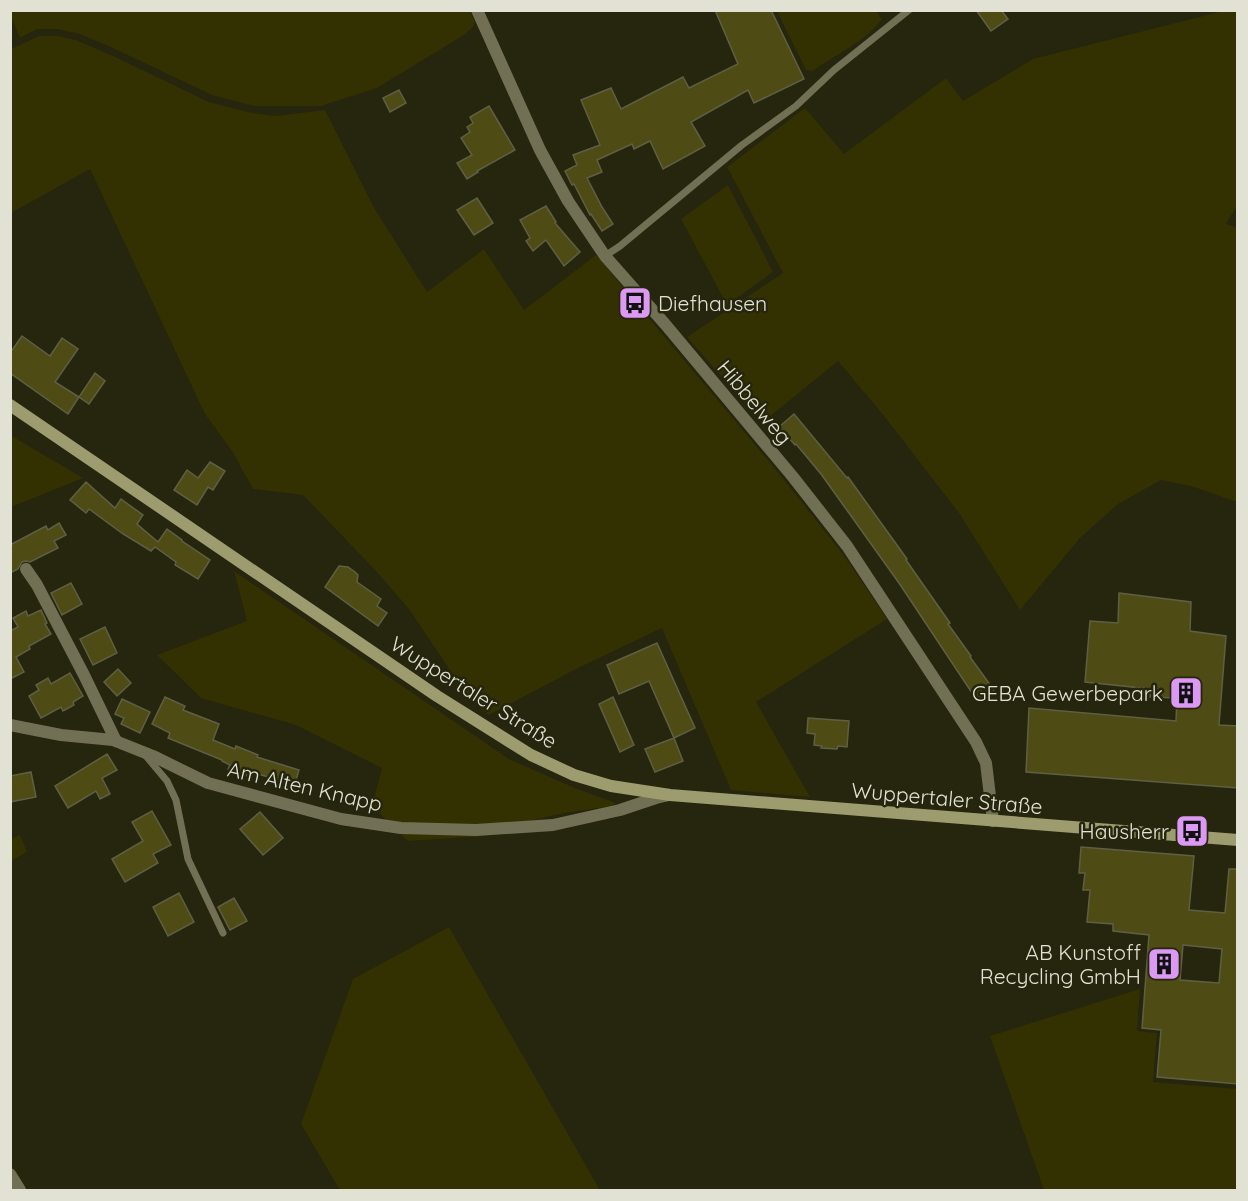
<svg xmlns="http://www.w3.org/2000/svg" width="1248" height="1201" font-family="Quicksand,sans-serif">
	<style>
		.green { fill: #333002 }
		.building { fill: #4e4c14; stroke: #5f5f45; stroke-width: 1.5; fill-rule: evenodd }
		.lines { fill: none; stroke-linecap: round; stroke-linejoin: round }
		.service { stroke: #717054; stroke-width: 7 }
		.minor { stroke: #717054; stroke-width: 12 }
		.tertiary { stroke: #717054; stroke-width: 12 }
		.secondary { stroke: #9d9c6e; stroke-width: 12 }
		.labels { text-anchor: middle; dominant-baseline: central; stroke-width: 5; stroke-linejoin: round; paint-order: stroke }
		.poi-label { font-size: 21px; fill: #e2e2d4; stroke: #26250d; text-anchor: end }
		.street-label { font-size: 21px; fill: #e2e2d4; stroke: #26250d }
	</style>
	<rect width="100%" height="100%" fill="#26250d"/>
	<g class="green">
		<path d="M 469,10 L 475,22 L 473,27 L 464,35 L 377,88 L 321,106 L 254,106 L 212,95 L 113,48 L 80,34 L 57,29 L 37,29 L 20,38 L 11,16 L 11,10 Z"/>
		<path d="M 777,11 L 876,11 L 882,19 C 865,42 836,54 813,71 L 806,70 Z"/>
		<path d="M 1223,11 L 1238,11 L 1238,204 L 1226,224 L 1238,228 L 1237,502 L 1191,486 L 1161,480 L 1118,504 L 1080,538 L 1020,610 L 959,513 L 884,416 L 838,361 L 762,423 L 687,337 L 783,273 L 727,167 L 805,108 L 844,154 L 946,78 L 963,101 L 1033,59 Z"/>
		<path d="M 39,36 L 58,36 L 76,40 L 113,56 L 209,102 L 251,113 L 276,116 L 325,110 L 373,206 L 427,292 L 484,249 L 524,310 L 596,255 L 777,471 L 843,554 L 887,619 L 756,702 L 810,797 L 731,790 L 662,628 L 576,669 L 489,715 L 470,700 L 409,609 L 375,570 L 303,495 L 253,489 L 232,451 L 205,414 L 90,169 L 11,213 L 11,49 Z"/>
		<path d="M 728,185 L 773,272 L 727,305 L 681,219 Z"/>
		<path d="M 10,435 L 83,478 L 11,507 Z"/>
		<path d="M 234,571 L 509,759 L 575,788 L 616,803 L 611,806 L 564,813 L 533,820 L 485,836 L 408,841 L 372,806 L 382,768 L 296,725 L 201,698 L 157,655 L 247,621 Z"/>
		<path d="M 20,835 L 27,852 L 11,861 L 11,839 Z"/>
		<path d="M 449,927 L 600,1190 L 340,1190 L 301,1124 L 353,979 Z"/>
		<path d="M 1140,989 L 1137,1031 L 1157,1033 L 1153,1082 L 1237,1089 L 1237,1190 L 1044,1190 L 990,1036 Z"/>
	</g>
	<g class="building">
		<path d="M 715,10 L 771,10 L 804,79 L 754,103 L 748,90 L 691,122 L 705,146 L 663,169 L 650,141 L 634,149 L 632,144 L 597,160 L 602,172 L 587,178 L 602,207 L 613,224 L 602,231 L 591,214 L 590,215 L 574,184 L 572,185 L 565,171 L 577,165 L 573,155 L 600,145 L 581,100 L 611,88 L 621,109 L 683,77 L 689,88 L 738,64 Z"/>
		<path d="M 976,10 L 1001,10 L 1008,19 L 991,31 Z"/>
		<path d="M 399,90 L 406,103 L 390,112 L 383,98 Z"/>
		<path d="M 489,106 L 515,150 L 477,171 L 478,172 L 467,179 L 457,163 L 472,155 L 461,138 L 470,132 L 467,127 L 473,123 L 470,117 Z"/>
		<path d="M 477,198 L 493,223 L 474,235 L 457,210 Z"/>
		<path d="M 546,206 L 556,222 L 555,223 L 580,252 L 564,266 L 546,240 L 533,251 L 526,241 L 530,238 L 520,220 Z"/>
		<path d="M 22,336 L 50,356 L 62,338 L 78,349 L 55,382 L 79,397 L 68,414 L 10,373 L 10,353 Z"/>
		<path d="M 95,373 L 105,381 L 89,404 L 79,397 Z"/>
		<path d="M 794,414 L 847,478 L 848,477 L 907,559 L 906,560 L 950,623 L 948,624 L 971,656 L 970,657 L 994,690 L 978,702 L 899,583 L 821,474 L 796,444 L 795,445 L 779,427 Z"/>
		<path d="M 210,462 L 225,471 L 213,490 L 208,487 L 197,505 L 174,490 L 187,470 L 198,478 Z"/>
		<path d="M 86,482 L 115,508 L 121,499 L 143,515 L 137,524 L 158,542 L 167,529 L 182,540 L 182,541 L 210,560 L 198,579 L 175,565 L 176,562 L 155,547 L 151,551 L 123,534 L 89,509 L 86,513 L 70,500 Z"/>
		<path d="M 59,523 L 66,535 L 54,541 L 58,548 L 30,562 L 26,561 L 22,562 L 18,569 L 10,573 L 10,545 L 46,526 L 48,530 Z"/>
		<path d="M 339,566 L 348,567 L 355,572 L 358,575 L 357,582 L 381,599 L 377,606 L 387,613 L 378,626 L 325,587 Z"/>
		<path d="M 71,583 L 82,604 L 62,615 L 51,593 Z"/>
		<path d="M 1119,593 L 1191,602 L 1190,631 L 1226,636 L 1219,725 L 1238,726 L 1238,788 L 1026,772 L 1029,708 L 1176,721 L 1177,698 L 1150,697 L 1150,689 L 1085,682 L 1090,621 L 1118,623 Z"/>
		<path d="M 41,610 L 47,623 L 45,624 L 51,634 L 29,646 L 30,649 L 16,657 L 24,672 L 10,679 L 10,631 L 18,627 L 13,618 L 26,611 L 28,616 Z"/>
		<path d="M 105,627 L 117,653 L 93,665 L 80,639 Z"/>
		<path d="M 657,643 L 695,728 L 674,738 L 649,681 L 619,694 L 607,665 Z"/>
		<path d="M 118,669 L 131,683 L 117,696 L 104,682 Z"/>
		<path d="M 70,673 L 83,696 L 73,702 L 74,705 L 63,711 L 61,707 L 41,718 L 29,696 L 39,690 L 36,685 L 48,678 L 51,684 Z"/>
		<path d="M 165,697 L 185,706 L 183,710 L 219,724 L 213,740 L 235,749 L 236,746 L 258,755 L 257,757 L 299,770 L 293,790 L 271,783 L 272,778 L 251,772 L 250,777 L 228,769 L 230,765 L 222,761 L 222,760 L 168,738 L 170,733 L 152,724 Z"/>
		<path d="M 613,697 L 634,745 L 620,752 L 599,704 Z"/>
		<path d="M 122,699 L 150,712 L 140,733 L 121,724 L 124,718 L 115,714 Z"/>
		<path d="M 808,718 L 849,721 L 847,747 L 838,746 L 837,749 L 821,748 L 822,746 L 814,745 L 815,734 L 807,733 Z"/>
		<path d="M 674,738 L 683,761 L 655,772 L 645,749 Z"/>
		<path d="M 107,754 L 117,770 L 102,778 L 110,794 L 100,799 L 96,791 L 68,808 L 55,786 Z"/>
		<path d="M 31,772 L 36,797 L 10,802 L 10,776 Z"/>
		<path d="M 152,811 L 171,845 L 153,854 L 158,863 L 125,882 L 112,859 L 143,841 L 132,822 Z"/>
		<path d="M 260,812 L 283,838 L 263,855 L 240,829 Z"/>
		<path d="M 1081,847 L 1194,856 L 1189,910 L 1225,913 L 1229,869 L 1238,869 L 1238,1084 L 1157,1077 L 1161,1030 L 1142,1028 L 1149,935 L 1113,931 L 1113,924 L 1087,922 L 1090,890 L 1083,890 L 1085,873 L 1079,873 ZM 1183,945 L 1222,949 L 1219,983 L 1180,980 Z"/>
		<path d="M 179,893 L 194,922 L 168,936 L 153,907 Z"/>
		<path d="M 234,898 L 247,921 L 230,930 L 218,907 Z"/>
	</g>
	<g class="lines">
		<g class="service">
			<path d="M 605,256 L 620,246 L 742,145 L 796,106 L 834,70 L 909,10"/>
			<path d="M 146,756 L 167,781 L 176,800 L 188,859 L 223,933"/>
		</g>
		<g class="minor">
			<path d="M 26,569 L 37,585 L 84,675 L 116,741"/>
			<path d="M 10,725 L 61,735 L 113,740 L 153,756 L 208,783 L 341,819 L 401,828 L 476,830 L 553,825 L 620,810 L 656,798 L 669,795"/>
			<path d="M 10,1174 L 20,1190"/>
		</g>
		<path class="tertiary" d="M 477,10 L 540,150 L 568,201 L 605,256 L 665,324 L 793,477 L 847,546 L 976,742 L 986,763 L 993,821"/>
		<path class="secondary" d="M 10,405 L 437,696 L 531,755 L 574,775 L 611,786 L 670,795 L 1238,840"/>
	</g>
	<defs>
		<g id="bus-square" transform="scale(1.725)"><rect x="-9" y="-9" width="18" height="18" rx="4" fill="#dc99f4" stroke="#26250d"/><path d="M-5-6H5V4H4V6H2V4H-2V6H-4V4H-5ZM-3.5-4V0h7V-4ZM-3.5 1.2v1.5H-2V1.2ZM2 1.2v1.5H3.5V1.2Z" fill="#111"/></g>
		<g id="building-square" transform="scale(1.725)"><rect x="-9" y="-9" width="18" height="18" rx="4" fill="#dc99f4" stroke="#26250d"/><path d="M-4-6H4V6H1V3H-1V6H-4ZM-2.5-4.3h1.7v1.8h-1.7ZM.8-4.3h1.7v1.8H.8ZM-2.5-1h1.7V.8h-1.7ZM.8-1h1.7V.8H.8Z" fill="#111"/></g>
	</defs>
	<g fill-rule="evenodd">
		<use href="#bus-square" x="635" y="303"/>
		<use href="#building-square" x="1186" y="693"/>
		<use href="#bus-square" x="1192" y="831"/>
		<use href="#building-square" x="1164" y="964"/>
	</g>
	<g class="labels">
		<g class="poi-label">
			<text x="658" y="303" text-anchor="start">Diefhausen</text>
			<text x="1163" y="693">GEBA Gewerbepark</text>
			<text x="1169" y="831">Hausherr</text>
			<text x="1141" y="952">AB Kunstoff<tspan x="1141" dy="24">Recycling GmbH</tspan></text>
		</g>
		<g class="street-label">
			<text transform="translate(755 402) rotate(50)">Hibbelweg</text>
			<text transform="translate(474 692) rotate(32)">Wuppertaler Straße</text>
			<text transform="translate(305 786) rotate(13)">Am Alten Knapp</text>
			<text transform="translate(947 798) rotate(5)">Wuppertaler Straße</text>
		</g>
	</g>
	<rect width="1248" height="1201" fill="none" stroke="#e2e2d4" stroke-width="24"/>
</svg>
